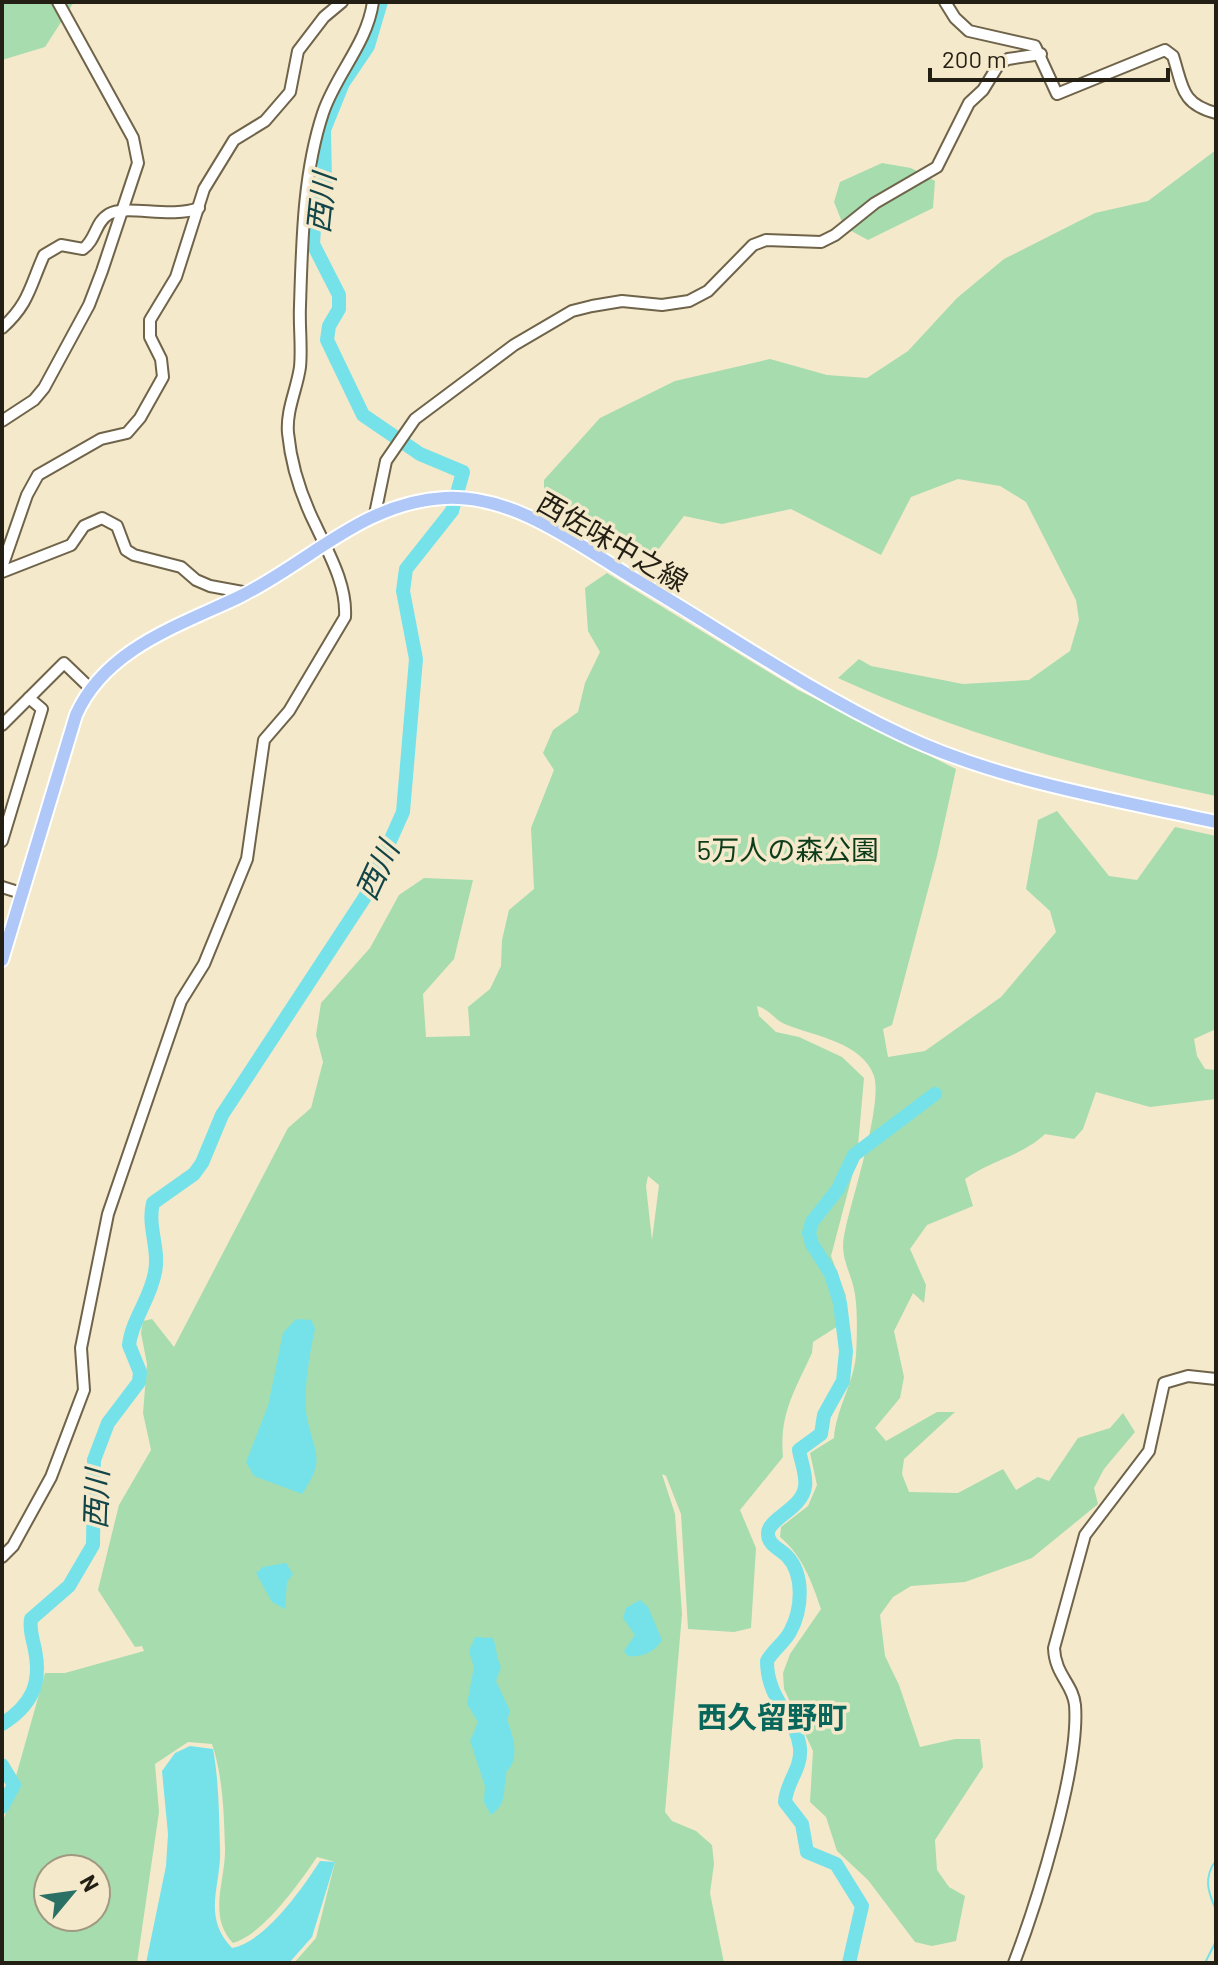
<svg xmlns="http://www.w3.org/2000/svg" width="1218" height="1965" font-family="Barlow,'Noto Sans JP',sans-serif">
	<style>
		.green { fill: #a6dcae; fill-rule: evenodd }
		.water { fill: #75e2ea }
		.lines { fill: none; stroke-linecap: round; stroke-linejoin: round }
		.stream { stroke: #75e2ea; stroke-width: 2 }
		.river { stroke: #75e2ea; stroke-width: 14 }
		.minor-casing { stroke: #6f644a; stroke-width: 14 }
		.major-casing { stroke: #fff; stroke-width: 16 }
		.minor { stroke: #fff; stroke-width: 10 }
		.major { stroke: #afc8f7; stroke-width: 12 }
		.labels { text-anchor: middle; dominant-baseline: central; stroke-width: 7; stroke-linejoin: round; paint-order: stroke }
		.street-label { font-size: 28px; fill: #231f14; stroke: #f5e9cc }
		.park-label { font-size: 28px; fill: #0d3c1a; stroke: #f5e9cc }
		.water-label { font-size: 30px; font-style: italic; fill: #124548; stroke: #f5e9cc }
		.neighbourhood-label { font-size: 30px; font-weight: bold; fill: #09665a; stroke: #f5e9cc }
	</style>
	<rect width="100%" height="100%" fill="#f5e9cc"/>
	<g class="green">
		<path d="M 2,2 L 74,2 L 45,47 L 2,60 Z"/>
		<path d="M 1216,150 L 1216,796 C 1087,769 958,733 838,678 L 859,659 L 871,666 L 963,684 L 1029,680 L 1070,651 L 1079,620 L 1076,600 L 1026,502 L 1000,486 L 958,479 L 911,497 L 881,555 L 791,509 L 722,524 L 684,516 L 654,555 L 544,495 L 544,480 L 600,418 L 675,381 L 770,359 L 827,375 L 867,378 L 908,351 L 957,298 L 1004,259 L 1095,213 L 1148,201 Z"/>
		<path d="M 882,163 L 911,168 L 935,181 L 933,208 L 868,240 L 844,227 L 834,202 L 840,182 Z"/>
		<path d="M 607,573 L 798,690 L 956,769 L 937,856 L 892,1025 L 883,1029 L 888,1057 L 925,1051 L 1001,997 L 1056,932 L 1050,911 L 1026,889 L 1038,820 L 1057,811 L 1109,876 L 1137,880 L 1175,827 L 1216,836 L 1216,1029 L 1194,1039 L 1197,1056 L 1205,1069 L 1216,1070 L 1216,1099 L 1150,1107 L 1096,1092 L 1083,1129 L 1074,1139 L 1045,1134 C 1022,1156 991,1160 965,1179 L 973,1206 L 927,1225 L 910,1249 L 926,1285 L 924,1303 L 913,1293 L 894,1331 L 904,1377 L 900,1398 L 875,1428 L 886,1441 L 937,1412 L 955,1412 L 904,1459 L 902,1474 L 909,1492 L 958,1493 L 1003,1469 L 1016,1490 L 1038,1477 L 1049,1481 L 1078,1438 L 1110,1428 L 1123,1413 L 1135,1432 L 1104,1469 L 1094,1488 L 1098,1504 L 1032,1558 L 965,1582 L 911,1586 L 893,1597 L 880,1615 L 885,1656 L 899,1685 L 920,1747 L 955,1739 L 980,1739 L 983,1767 L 935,1840 L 937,1870 L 949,1887 L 965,1896 L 956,1941 L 932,1946 L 915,1942 L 868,1880 L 837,1851 L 826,1817 L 810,1802 L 813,1751 L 784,1689 L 783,1673 L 790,1654 L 821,1609 C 812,1582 802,1555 780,1537 L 781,1527 L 808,1506 L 817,1485 L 810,1453 L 834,1438 C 836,1409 853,1385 856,1356 C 857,1336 858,1308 854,1289 C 849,1267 839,1257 845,1231 C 852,1198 883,1104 874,1076 C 863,1043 815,1036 787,1025 C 775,1021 770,1009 757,1006 L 759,1016 L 776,1032 L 799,1037 L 842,1057 L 864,1078 L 857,1157 L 831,1256 L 846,1296 L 838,1326 L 813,1342 L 812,1353 C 795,1390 779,1414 783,1457 L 740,1510 L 756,1548 L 751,1628 L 734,1632 L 688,1629 L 681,1514 L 666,1476 L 662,1474 L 675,1514 L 682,1614 L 665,1812 L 672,1821 L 696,1831 L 712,1845 L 714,1864 L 710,1893 L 724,1963 L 294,1963 L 316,1938 L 335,1862 L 317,1857 C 300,1882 263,1935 233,1943 C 207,1916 226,1880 225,1848 C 224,1814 223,1777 212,1744 L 188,1742 L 155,1764 L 159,1812 L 137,1963 L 2,1963 L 2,1826 L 45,1673 L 65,1673 L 144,1651 L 142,1646 L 135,1647 L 98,1590 L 119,1505 L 151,1450 L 143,1413 L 147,1364 L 141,1333 L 143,1321 L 152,1319 L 174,1347 L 288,1128 L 311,1108 L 323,1062 L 316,1035 L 321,1003 L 370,948 L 399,895 L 424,878 L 473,880 L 454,959 L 423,994 L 426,1037 L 470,1036 L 468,1007 L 490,989 L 501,966 L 502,940 L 509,910 L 534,889 L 531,828 L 554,770 L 543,753 L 553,730 L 578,712 L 585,683 L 600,652 L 588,631 L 585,588 ZM 648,1176 L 659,1185 L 652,1240 L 646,1186 ZM 48,1869 L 96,1869 L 96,1917 L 48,1917 Z"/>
	</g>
	<g class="water">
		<path d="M 296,1319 L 311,1320 L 315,1328 C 310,1353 304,1385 306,1411 C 311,1450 329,1455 302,1494 L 254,1476 L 246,1462 L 268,1406 L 283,1333 Z"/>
		<path d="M 286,1563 L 293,1574 L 287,1582 L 285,1609 L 272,1602 L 256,1573 L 263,1567 Z"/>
		<path d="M 640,1600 L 648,1607 L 662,1640 C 655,1652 641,1658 628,1656 L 624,1651 L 635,1635 L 623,1618 L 626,1608 Z"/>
		<path d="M 475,1637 L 493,1638 C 497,1648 496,1657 501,1667 L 496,1681 L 510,1711 L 507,1720 C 512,1732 518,1752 512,1764 C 507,1774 508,1765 506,1775 C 503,1793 507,1803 491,1815 L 484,1802 L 485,1786 L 470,1741 L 478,1722 L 467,1704 L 474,1667 L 469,1651 Z"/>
		<path d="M 190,1746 L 213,1749 C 219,1781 219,1816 220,1848 C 222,1885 201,1915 232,1948 C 265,1942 302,1889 320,1861 L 335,1862 L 312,1937 L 289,1963 L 146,1963 L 166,1866 L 168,1834 L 162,1771 L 175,1753 Z"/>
	</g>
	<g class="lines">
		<g class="stream">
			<path d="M 1216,1860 C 1203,1878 1208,1892 1216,1910"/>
			<path d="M 1205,1963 L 1216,1941"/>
		</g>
		<g class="river">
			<path d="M 2,1724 C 31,1706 42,1684 35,1650 C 33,1639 29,1631 31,1619 L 69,1586 L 93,1545 L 94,1460 L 108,1423 L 139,1382 L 140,1372 L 129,1345 C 132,1319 151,1298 155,1272 C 160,1249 147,1227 153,1203 L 194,1174 L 202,1163 L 222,1115 L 365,897 L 403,812 L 416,659 L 403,591 L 406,569 L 452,511 L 463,472 L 420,454 L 363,415 L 327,340 L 329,326 L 339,309 L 339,295 L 313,244 L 316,198 L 325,182 L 324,130 L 343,83 L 368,46 L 381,2"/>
			<path d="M 2,1765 L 14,1785 L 2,1807"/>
			<path d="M 849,1963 L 862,1906 L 836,1864 L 807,1852 L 802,1824 L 785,1802 C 786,1782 802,1769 800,1748 C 796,1715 767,1701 767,1661 C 773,1650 784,1643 790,1632 C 802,1610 805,1575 787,1556 C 780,1549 768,1545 768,1534 C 767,1519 802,1509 805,1487 C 807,1475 801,1462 799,1450 L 821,1434 L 824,1415 L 843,1381 L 846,1351 L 840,1303 L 831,1274 L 812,1244 L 809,1233 L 812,1222 L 838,1189 L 854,1155 L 935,1094"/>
		</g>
		<g class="minor-casing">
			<g id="minor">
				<path d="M 945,2 L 955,18 L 969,31 L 1035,46 L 1057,94 L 1165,50 L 1173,56 C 1183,87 1181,104 1216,113"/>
				<path d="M 2,328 C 29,304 30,286 44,255 L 61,245 L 83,249 C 96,240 95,222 109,214 C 126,204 171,219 199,208"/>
				<path d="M 2,421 L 34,400 L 44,388 L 89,305 L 102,271 L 138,163 L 133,138 L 58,2"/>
				<path d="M 375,514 L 386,461 L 415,419 L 514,345 L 572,311 L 592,306 L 622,301 L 662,305 L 689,301 L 708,291 L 753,245 L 766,240 L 821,242 L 835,235 L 875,203 L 937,167 L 969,103 L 983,90 L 999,64 L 1008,59 L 1041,54"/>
				<path d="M 2,567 L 27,495 L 38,475 L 101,439 L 127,433 L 140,418 L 163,377 L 161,359 L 150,337 L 150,320 L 176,277 L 204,189 L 234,140 L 265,121 L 290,92 L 298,51 L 324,17 L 342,2"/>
				<path d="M 2,572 L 71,545 L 84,526 L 102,518 L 117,526 L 126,550 L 134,555 L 181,567 L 196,580 L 210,586 L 248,593"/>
				<path d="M 2,725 L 64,663 L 90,688"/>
				<path d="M 2,841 L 42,709 L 29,698"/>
				<path d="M 2,887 L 21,893"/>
				<path d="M 2,1557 L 13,1546 L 51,1477 L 84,1390 L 81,1348 L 108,1214 L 181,1001 L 204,964 L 247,859 L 264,740 L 289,711 L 345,617 C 347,585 329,554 316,526 C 302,498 291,464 288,433 C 286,410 297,389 300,367 C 302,347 299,326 300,306 C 302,243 303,173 323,113 C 336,74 367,44 373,2"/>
				<path d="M 1014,1963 C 1037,1903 1080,1766 1075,1705 C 1073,1684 1055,1675 1054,1648 L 1085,1535 L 1149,1451 L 1164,1383 L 1188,1376 L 1216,1379"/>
			</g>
		</g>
		<g class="major-casing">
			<path id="major" d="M 2,960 L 76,715 C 105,649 178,626 239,597 C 309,563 363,502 445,498 C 515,494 581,547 638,581 C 724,632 809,691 900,734 C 995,780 1113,799 1216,822"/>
		</g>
		<use href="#minor" class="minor"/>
		<use href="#major" class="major"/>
	</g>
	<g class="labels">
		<g class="street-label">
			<text transform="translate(613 541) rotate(30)">西佐味中之線</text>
		</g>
		<g class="park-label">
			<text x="788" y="849">5万人の森公園</text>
		</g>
		<g class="water-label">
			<text transform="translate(320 203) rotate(-84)">西川</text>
			<text transform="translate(376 870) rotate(-65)">西川</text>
			<text transform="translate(95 1499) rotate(-88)">西川</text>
		</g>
		<g class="neighbourhood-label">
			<text x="772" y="1716">西久留野町</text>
		</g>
	</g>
	<rect width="1218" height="1965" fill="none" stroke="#231f14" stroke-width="8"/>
	<g transform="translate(72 1893) rotate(61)"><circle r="38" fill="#f5e9cc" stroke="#a19882" stroke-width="2"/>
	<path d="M0-6L14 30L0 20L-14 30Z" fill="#2a7065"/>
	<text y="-12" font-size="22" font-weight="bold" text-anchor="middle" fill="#231f14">N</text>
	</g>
	<path d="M930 68v12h238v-12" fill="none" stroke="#231f14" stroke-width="4"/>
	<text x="942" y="68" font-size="24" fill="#231f14" stroke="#f5e9cc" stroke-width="6" paint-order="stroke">200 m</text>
</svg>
